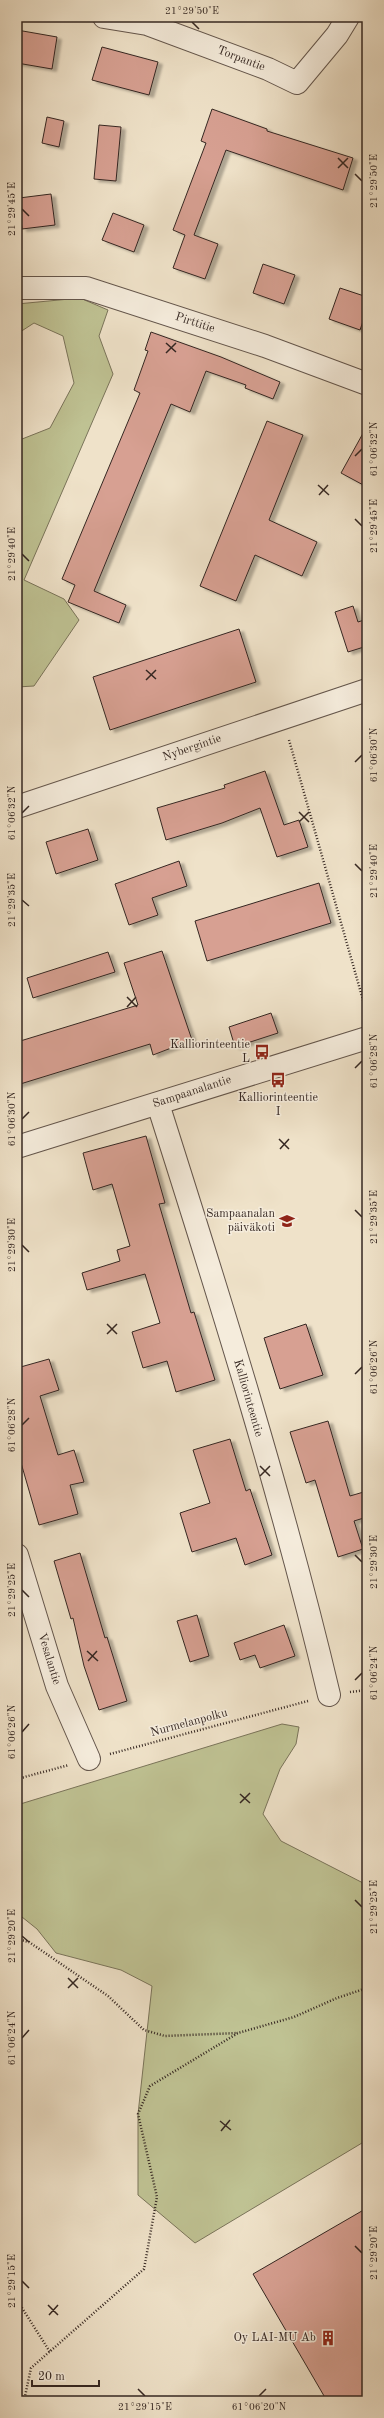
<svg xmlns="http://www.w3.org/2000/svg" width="384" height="2418" font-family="'Old Standard TT',serif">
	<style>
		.green { fill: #bfc293; stroke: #7a745a }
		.building { fill: #d7a092; stroke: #352722; filter: url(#shadow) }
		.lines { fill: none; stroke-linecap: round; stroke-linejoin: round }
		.minor-casing { stroke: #64564c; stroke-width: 24 }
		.path { stroke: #352722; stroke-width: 2.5; stroke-dasharray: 1 2; stroke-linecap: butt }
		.minor { stroke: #f5ecdc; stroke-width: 22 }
		.ticks { fill: none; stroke: #352722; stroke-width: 1.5 }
		.labels { text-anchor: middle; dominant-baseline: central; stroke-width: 3; stroke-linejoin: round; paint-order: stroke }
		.street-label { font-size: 12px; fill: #352722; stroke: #f5ecdc }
		.poi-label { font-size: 12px; fill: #352722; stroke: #f5ecdc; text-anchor: end }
		.neatline { fill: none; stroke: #352722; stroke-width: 1.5 }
		.ticks-label { font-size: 10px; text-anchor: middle; fill: #352722 }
	</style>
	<defs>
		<filter id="shadow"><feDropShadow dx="4.5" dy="2.5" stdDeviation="1" flood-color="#0004"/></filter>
	</defs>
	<rect width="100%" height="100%" fill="#efe2c9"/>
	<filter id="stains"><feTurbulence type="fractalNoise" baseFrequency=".005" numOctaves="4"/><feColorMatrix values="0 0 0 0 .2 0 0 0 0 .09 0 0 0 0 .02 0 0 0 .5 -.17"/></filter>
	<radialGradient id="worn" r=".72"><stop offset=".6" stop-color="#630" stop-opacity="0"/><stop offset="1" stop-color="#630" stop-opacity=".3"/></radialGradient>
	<g class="green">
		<path d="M 80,298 L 108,310 L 99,336 L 113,374 L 24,580 L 64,599 L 79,620 L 34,686 L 17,687 L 17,441 L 50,428 L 74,383 L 63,336 L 34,323 L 17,334 L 17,304 Z"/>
		<path d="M 282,1724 L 299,1727 L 296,1744 L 280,1769 L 263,1814 L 281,1841 L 367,1885 L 367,2140 L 195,2243 L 138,2195 L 138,2114 L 152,1986 L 121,1970 L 56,1953 L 37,1929 L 17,1913 L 17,1805 Z"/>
	</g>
	<g class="building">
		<path d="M 17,30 L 57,37 L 52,69 L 17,63 Z"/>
		<path d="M 102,47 L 158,62 L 149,95 L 92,80 Z"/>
		<path d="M 212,109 L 267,129 L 267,131 L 353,158 L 343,190 L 226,150 L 194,235 L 218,244 L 205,279 L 173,268 L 185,235 L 173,230 L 206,143 L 201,141 Z"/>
		<path d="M 47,117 L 64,121 L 59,147 L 42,143 Z"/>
		<path d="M 99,125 L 121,127 L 116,181 L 94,179 Z"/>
		<path d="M 51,194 L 55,225 L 22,229 L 19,198 Z"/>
		<path d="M 113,213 L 144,225 L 134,252 L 102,240 Z"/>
		<path d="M 263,264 L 295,275 L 284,304 L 253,293 Z"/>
		<path d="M 340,288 L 367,297 L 367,310 L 360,330 L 329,319 Z"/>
		<path d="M 151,332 L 221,357 L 280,382 L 273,399 L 245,388 L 246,385 L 206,371 L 190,412 L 171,404 L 94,591 L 126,605 L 119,623 L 68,602 L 75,585 L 62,579 L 140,393 L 134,390 L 148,351 L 145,350 Z"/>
		<path d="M 267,421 L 303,435 L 269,520 L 317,542 L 302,576 L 255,555 L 236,601 L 200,586 Z"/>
		<path d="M 367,426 L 367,487 L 341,473 Z"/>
		<path d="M 353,606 L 358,622 L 367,619 L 367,646 L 348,652 L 335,612 Z"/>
		<path d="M 239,629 L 256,682 L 110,730 L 93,677 Z"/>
		<path d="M 265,771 L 284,825 L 299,820 L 308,847 L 277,857 L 260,808 L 222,823 L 166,840 L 157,808 L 225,788 L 224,785 Z"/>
		<path d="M 88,829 L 98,860 L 56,874 L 46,842 Z"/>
		<path d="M 179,861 L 187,886 L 152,898 L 158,915 L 129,925 L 115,884 Z"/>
		<path d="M 319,883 L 331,923 L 207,961 L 195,921 Z"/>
		<path d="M 162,951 L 192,1040 L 153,1055 L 150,1044 L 17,1085 L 17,1042 L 138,1005 L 124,963 Z"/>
		<path d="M 108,952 L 115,972 L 33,998 L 27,978 Z"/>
		<path d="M 271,1013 L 278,1033 L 235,1047 L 229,1027 Z"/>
		<path d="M 146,1136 L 165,1203 L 159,1204 L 191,1313 L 194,1312 L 215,1380 L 176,1392 L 167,1361 L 143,1368 L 132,1332 L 160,1323 L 145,1274 L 87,1290 L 82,1273 L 120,1261 L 117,1250 L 130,1246 L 112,1184 L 93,1190 L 83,1153 Z"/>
		<path d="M 306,1324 L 323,1375 L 280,1389 L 264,1338 Z"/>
		<path d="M 49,1359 L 59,1390 L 40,1396 L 58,1455 L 74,1450 L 84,1482 L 70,1485 L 78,1514 L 39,1525 L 17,1449 L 17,1368 Z"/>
		<path d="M 328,1421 L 350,1496 L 367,1491 L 367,1517 L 354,1521 L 363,1549 L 338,1557 L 315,1480 L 306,1483 L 290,1432 Z"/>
		<path d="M 230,1439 L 246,1491 L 250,1489 L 272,1555 L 245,1565 L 236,1538 L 192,1552 L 180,1513 L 210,1503 L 193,1450 Z"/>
		<path d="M 80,1553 L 105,1638 L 107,1637 L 127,1701 L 99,1710 L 84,1666 L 73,1618 L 71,1619 L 54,1561 Z"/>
		<path d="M 197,1615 L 209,1656 L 190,1662 L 177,1621 Z"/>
		<path d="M 284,1625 L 295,1656 L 260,1668 L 255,1655 L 240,1660 L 234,1643 Z"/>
		<path d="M 367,2208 L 367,2401 L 327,2401 L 253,2274 Z"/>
	</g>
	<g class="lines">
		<g class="minor-casing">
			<g id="minor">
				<path d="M 104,17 L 147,24 L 268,69 L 297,83 L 337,35 L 348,17"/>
				<path d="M 17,288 L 86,288 L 265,346 L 367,384"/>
				<path d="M 17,807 L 367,690"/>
				<path d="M 158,1104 C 220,1299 282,1496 329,1695"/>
				<path d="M 17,1147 L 367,1038"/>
				<path d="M 17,1555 L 57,1686 L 89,1759"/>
			</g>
		</g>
		<g class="path">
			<path d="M 289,740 L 367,1014"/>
			<path d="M 350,1692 L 367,1690"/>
			<path d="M 110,1754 L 308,1701"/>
			<path d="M 17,1779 L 69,1765"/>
			<path d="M 17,1939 L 29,1942 L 108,1996 L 144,2030 L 165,2036 L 238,2033"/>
			<path d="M 17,2300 L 50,2352"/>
			<path d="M 24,2401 L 31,2368 L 144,2269 L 157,2197 L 138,2114 L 150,2086 L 238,2033 L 294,2017 L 337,1998 L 367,1988"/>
		</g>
		<use href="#minor" class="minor"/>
	</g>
	<path class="ticks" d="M 192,22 L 199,29M 338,158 L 348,168M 338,168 L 348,158M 355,174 L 362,181M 22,209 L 29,216M 166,343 L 176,352M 166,353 L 176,343M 355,456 L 362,449M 318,485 L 329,495M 319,495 L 328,485M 355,519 L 362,526M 22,554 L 29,561M 146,670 L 156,679M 146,680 L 156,670M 355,762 L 362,755M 299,812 L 309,822M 22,813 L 29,806M 299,822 L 309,812M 355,864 L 362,871M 22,900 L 29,906M 127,997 L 137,1007M 127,1007 L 136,997M 355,1068 L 362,1061M 22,1119 L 29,1112M 279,1139 L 289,1149M 280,1149 L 289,1139M 355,1210 L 362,1217M 22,1245 L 29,1252M 107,1324 L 117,1334M 107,1334 L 117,1324M 355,1374 L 362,1367M 22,1425 L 29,1418M 260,1466 L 270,1476M 260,1476 L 270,1466M 355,1555 L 362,1562M 22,1590 L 29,1597M 87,1651 L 98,1661M 88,1661 L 97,1651M 355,1680 L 362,1673M 22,1732 L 29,1724M 240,1794 L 250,1803M 240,1803 L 250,1793M 355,1900 L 362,1907M 22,1936 L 29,1942M 68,1978 L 78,1988M 68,1988 L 78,1978M 22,2038 L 29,2030M 220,2121 L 231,2130M 221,2131 L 230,2120M 355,2246 L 362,2253M 22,2281 L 29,2288M 48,2305 L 58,2315M 49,2315 L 58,2305M 138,2389 L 145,2396M 259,2396 L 266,2389"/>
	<defs>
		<g id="bus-bare" transform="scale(1.2)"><path d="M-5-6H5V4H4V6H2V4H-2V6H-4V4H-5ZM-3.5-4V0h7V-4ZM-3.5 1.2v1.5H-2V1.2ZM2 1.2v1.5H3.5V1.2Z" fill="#8f2418" stroke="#f5ecdc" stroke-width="2.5" paint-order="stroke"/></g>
		<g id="school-bare" transform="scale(1.2)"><path d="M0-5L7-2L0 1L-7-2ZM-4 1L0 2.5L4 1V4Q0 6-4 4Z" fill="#8f2418" stroke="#f5ecdc" stroke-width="2.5" paint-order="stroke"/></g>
		<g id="building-bare" transform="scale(1.2)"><path d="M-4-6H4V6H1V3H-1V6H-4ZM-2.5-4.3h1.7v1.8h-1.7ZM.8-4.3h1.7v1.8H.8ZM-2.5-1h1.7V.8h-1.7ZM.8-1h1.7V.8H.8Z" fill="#8f2418" stroke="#f5ecdc" stroke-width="2.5" paint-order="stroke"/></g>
	</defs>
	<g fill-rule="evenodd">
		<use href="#bus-bare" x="262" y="1052"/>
		<use href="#bus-bare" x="278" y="1080"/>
		<use href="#school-bare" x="287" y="1221"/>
		<use href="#building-bare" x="328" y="2338"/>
	</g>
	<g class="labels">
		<g class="street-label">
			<text transform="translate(241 59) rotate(21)">Torpantie</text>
			<text transform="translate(195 323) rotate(18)">Pirttitie</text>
			<text transform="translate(192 748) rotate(-19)">Nybergintie</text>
			<text transform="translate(192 1092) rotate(-18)">Sampaanalantie</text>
			<text transform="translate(248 1398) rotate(74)">Kalliorinteentie</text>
			<text transform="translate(49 1659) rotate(73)">Vesalantie</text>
			<text transform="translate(189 1723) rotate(-15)">Nurmelanpolku</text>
		</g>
		<g class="poi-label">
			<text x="250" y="1045">Kalliorinteentie<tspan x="250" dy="14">L</tspan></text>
			<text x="278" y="1098" text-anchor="middle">Kalliorinteentie<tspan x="278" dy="14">I</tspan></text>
			<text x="275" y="1214">Sampaanalan<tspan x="275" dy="14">päiväkoti</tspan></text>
			<text x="316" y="2338">Oy LAI-MU Ab</text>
		</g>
	</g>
	<rect width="384" height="2418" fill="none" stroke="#efe2c9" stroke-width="44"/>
	<path d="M32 2380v6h67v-6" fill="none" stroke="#352722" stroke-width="2"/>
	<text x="38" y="2380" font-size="12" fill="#352722" stroke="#f5ecdc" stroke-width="3" paint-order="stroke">20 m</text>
	<rect x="22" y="22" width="340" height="2374" class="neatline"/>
	<g class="ticks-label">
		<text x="192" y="14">21°29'50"E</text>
		<text transform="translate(373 181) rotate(-90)" y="4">21°29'50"E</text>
		<text transform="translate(11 209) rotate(-90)" y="4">21°29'45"E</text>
		<text transform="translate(373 449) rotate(-90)" y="4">61°06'32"N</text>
		<text transform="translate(373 526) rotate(-90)" y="4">21°29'45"E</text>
		<text transform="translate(11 554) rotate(-90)" y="4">21°29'40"E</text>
		<text transform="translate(373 755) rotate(-90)" y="4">61°06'30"N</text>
		<text transform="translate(11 813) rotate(-90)" y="4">61°06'32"N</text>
		<text transform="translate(373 871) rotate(-90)" y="4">21°29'40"E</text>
		<text transform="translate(11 900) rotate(-90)" y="4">21°29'35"E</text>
		<text transform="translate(373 1061) rotate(-90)" y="4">61°06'28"N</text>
		<text transform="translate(11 1119) rotate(-90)" y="4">61°06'30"N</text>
		<text transform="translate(373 1217) rotate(-90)" y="4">21°29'35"E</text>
		<text transform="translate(11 1245) rotate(-90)" y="4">21°29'30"E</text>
		<text transform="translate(373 1367) rotate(-90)" y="4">61°06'26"N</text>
		<text transform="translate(11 1425) rotate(-90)" y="4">61°06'28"N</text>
		<text transform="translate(373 1562) rotate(-90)" y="4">21°29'30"E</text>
		<text transform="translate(11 1590) rotate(-90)" y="4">21°29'25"E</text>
		<text transform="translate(373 1673) rotate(-90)" y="4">61°06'24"N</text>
		<text transform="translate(11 1732) rotate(-90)" y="4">61°06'26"N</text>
		<text transform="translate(373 1907) rotate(-90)" y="4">21°29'25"E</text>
		<text transform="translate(11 1936) rotate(-90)" y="4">21°29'20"E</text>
		<text transform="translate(11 2038) rotate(-90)" y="4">61°06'24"N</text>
		<text transform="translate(373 2253) rotate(-90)" y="4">21°29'20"E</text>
		<text transform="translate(11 2281) rotate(-90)" y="4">21°29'15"E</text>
		<text x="145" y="2410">21°29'15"E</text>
		<text x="259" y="2410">61°06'20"N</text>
	</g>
	<rect width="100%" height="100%" filter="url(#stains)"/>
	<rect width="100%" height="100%" fill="url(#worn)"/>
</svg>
